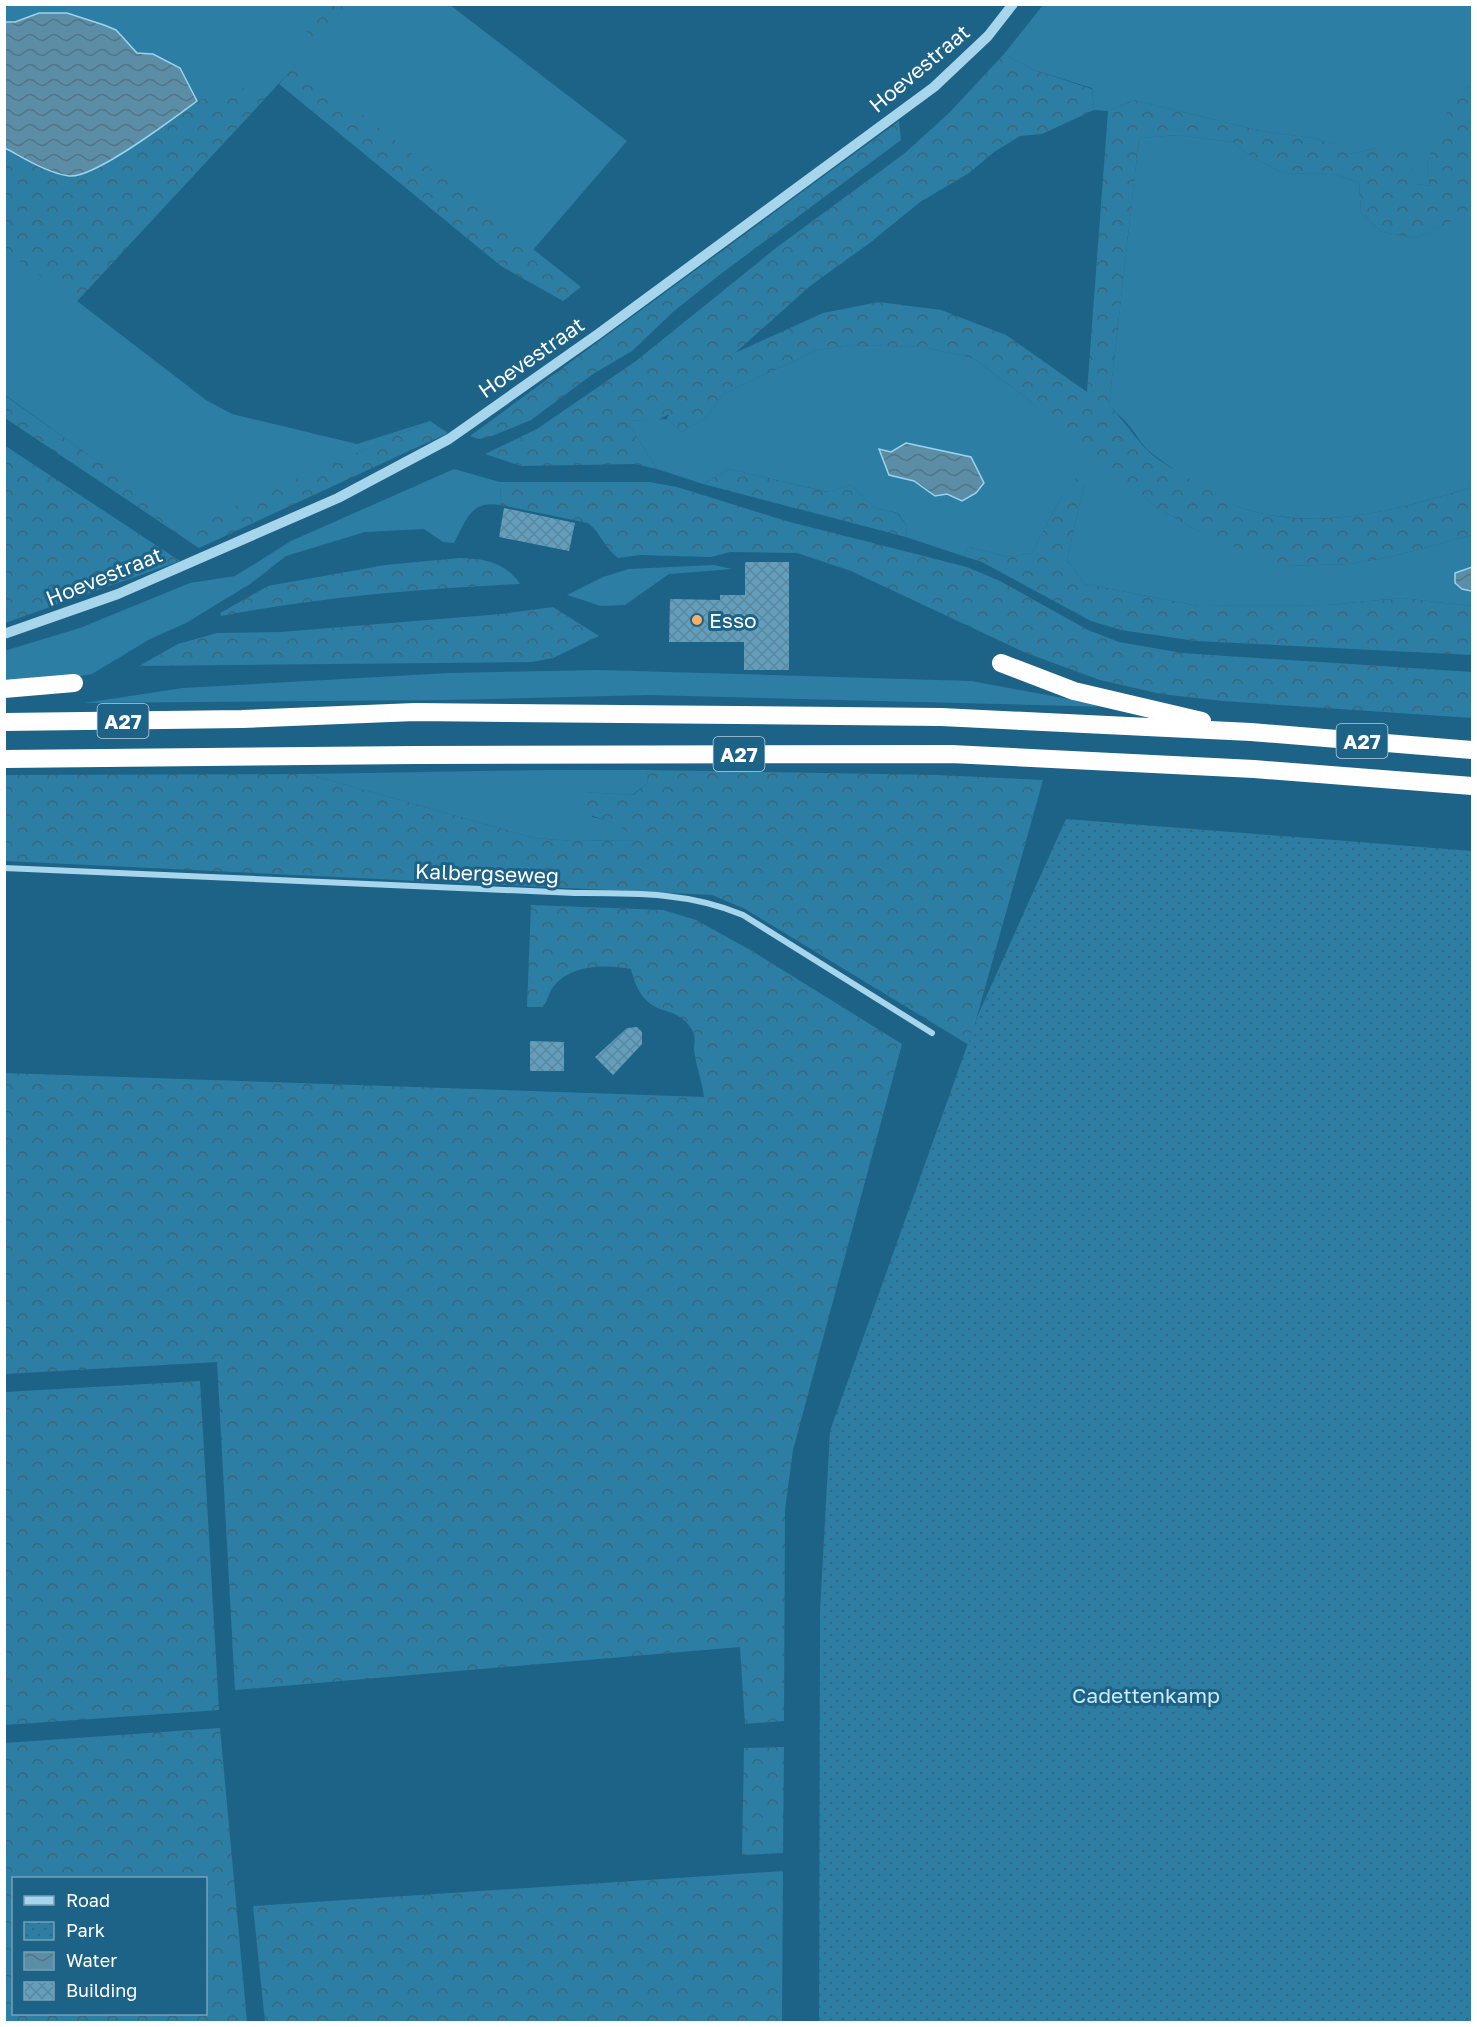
<svg xmlns="http://www.w3.org/2000/svg" width="1477" height="2027" font-family="'Golos Text',sans-serif">
	<style>
		.grass { fill: #2d7ea4; fill-rule: evenodd }
		.forest { fill: url(#forest-crowns); fill-rule: evenodd }
		.park { fill: url(#park-dots) }
		.water { fill: url(#water-waves); stroke: #9ad3ed; stroke-width: 1.5 }
		.building { fill: url(#building-cross-hatch) }
		.lines { fill: none; stroke-linecap: round; stroke-linejoin: round }
		.minor { stroke: #a7d5eb; stroke-width: 6 }
		.tertiary { stroke: #a7d5eb; stroke-width: 10 }
		.motorway { stroke: #fff; stroke-width: 18 }
		.poi-dot { fill: #fbaf65; stroke: #1d6388; stroke-width: 2 }
		.labels { text-anchor: middle; dominant-baseline: central; stroke-width: 6; stroke-linejoin: round; paint-order: stroke }
		.shield { fill: #1d6388; stroke: #bbd0db; stroke-width: 1.5 }
		.shield-label { font-size: 20px; font-weight: bold; fill: #fff }
		.street-label { font-size: 21px; fill: #fff; stroke: #1d6388 }
		.poi-label { font-size: 21px; fill: #fff; stroke: #1d6388; text-anchor: start }
		.park-label { font-size: 21px; fill: #cceaf8; stroke: #1d6388 }
	</style>
	<defs>
		<pattern id="forest-crowns" width="20" height="18" patternUnits="userSpaceOnUse" patternTransform="scale(1.5)"><rect width="20" height="18" fill="#2d7ea4"/><path d="M2 6a3 3 0 1 1 6 0M12 15a3 3 0 1 1 6 0" fill="none" stroke="#3c6578"/></pattern>
		<pattern id="park-dots" width="8" height="8" patternUnits="userSpaceOnUse" patternTransform="scale(1.5)"><rect width="8" height="8" fill="#2d7ea4"/><path d="M2 2h.1M6 6h.1" fill="none" stroke="#3c6578" stroke-width="1.8" stroke-linecap="round"/></pattern>
		<pattern id="water-waves" width="16" height="10" patternUnits="userSpaceOnUse" patternTransform="scale(1.5)"><rect width="16" height="10" fill="#5b8da6"/><path d="M0 5q4-4 8 0t8 0" fill="none" stroke="#557382"/></pattern>
		<pattern id="building-cross-hatch" width="8" height="8" patternUnits="userSpaceOnUse" patternTransform="scale(1.5)"><rect width="8" height="8" fill="#639fbd"/><path d="M0 0l8 8M0 8l8-8" fill="none" stroke="#5c869b"/></pattern>
	</defs>
	<rect width="100%" height="100%" fill="#1d6388"/>
	<g class="grass">
		<path d="M 5,5 L 450,5 L 627,141 L 533,250 L 297,64 L 77,301 L 206,400 L 232,414 L 357,444 L 430,421 L 189,527 L 5,395 Z"/>
		<path d="M 1043,5 L 1472,5 L 1472,86 L 1463,89 L 1427,162 L 1430,186 L 1416,184 L 1377,148 L 1350,154 L 1338,146 L 1314,138 L 1266,132 L 1133,100 L 1108,111 L 1094,110 L 1092,88 L 1034,70 L 1004,54 Z"/>
		<path d="M 1177,135 L 1233,142 L 1252,157 L 1283,173 L 1334,174 L 1359,183 L 1361,213 L 1382,232 L 1416,238 L 1464,215 L 1472,203 L 1472,487 C 1399,510 1312,534 1236,506 C 1213,497 1167,466 1148,450 C 1141,444 1137,435 1131,428 C 1125,420 1116,413 1109,405 L 1139,138 Z"/>
		<path d="M 850,345 L 922,347 L 973,358 L 1028,399 L 1087,457 L 1105,466 L 1155,506 L 1194,529 L 1283,566 L 1349,564 L 1390,557 L 1472,535 L 1472,606 L 1401,598 L 1328,605 L 1198,606 L 1085,584 L 1067,560 L 1084,485 L 1061,497 L 1032,553 L 1009,557 L 969,547 L 963,556 L 906,537 L 907,526 L 898,513 L 875,508 L 851,485 L 828,492 L 729,469 L 703,484 L 657,469 L 627,421 L 667,419 L 681,432 L 705,418 L 725,393 L 817,350 ZM 879,450 L 891,452 L 934,496 L 914,481 L 889,475 Z"/>
		<path d="M 454,469 L 500,482 L 501,505 C 470,500 467,519 454,543 L 443,542 L 424,529 L 365,532 L 286,556 L 250,584 L 186,623 L 150,639 L 92,674 L 62,679 L 5,682 L 4,651 L 80,628 L 190,583 L 235,576 L 291,541 Z"/>
		<path d="M 714,565 L 732,569 L 669,574 L 625,605 L 601,606 L 567,595 L 603,577 L 629,569 Z"/>
		<path d="M 600,670 L 971,681 L 1111,707 L 649,695 L 448,700 L 84,703 L 183,688 L 449,673 Z"/>
		<path d="M 547,770 L 646,770 L 648,783 L 632,795 L 585,792 L 592,817 C 611,821 624,826 638,840 L 573,841 L 534,838 L 308,774 Z"/>
	</g>
	<g class="forest">
		<path d="M 315,5 L 345,5 L 298,64 L 581,287 L 563,301 L 501,266 L 279,84 L 297,64 Z"/>
		<path d="M 1004,54 L 1034,70 L 1092,89 L 1094,110 L 1042,134 L 1020,136 L 994,152 L 969,173 L 920,202 L 871,242 L 810,286 L 735,353 L 823,313 L 879,302 L 941,310 L 1006,335 L 1087,392 L 1108,111 L 1133,100 L 1266,132 L 1314,138 L 1339,146 L 1350,154 L 1377,148 L 1408,149 L 1416,184 L 1430,186 L 1427,162 L 1442,120 L 1463,89 L 1472,86 L 1472,203 L 1465,215 L 1416,238 L 1382,232 L 1361,213 L 1359,183 L 1334,174 L 1283,173 L 1252,157 L 1233,142 L 1177,135 L 1139,138 L 1109,405 C 1122,419 1132,433 1144,447 C 1158,462 1179,472 1197,483 C 1209,490 1223,500 1236,506 C 1311,534 1400,510 1472,487 L 1472,535 L 1390,557 L 1349,564 L 1282,566 L 1261,560 L 1194,529 L 1155,506 L 1105,467 L 1087,458 L 1028,399 L 973,358 L 922,347 L 850,345 L 817,350 L 725,393 L 705,418 L 681,432 L 667,419 L 669,414 L 658,420 L 627,421 L 657,469 L 635,464 L 521,466 L 485,454 L 537,429 L 636,361 L 776,248 L 905,153 L 949,113 Z"/>
		<path d="M 236,87 L 269,94 L 77,301 L 5,251 L 4,148 L 71,177 L 111,160 L 197,101 Z"/>
		<path d="M 899,121 L 901,140 L 718,276 L 674,311 L 632,351 L 593,374 L 531,420 L 492,436 L 479,439 L 470,436 Z"/>
		<path d="M 4,395 L 189,526 L 430,421 L 448,433 L 199,548 L 5,418 Z"/>
		<path d="M 4,445 L 180,561 L 5,623 Z"/>
		<path d="M 729,469 L 827,492 L 851,485 L 875,508 L 897,513 L 907,526 L 906,537 L 703,484 Z"/>
		<path d="M 1076,478 L 1084,485 L 1067,560 L 1085,584 L 1198,606 L 1328,605 L 1401,598 L 1472,606 L 1472,655 L 1196,641 L 1121,630 L 1091,621 L 982,562 L 963,556 L 969,547 L 1009,557 L 1032,553 L 1061,497 Z"/>
		<path d="M 500,482 L 649,482 L 677,487 L 786,521 L 967,567 L 1000,581 L 1088,630 L 1119,642 L 1182,653 L 1472,672 L 1472,718 L 1223,701 L 1161,694 L 1100,680 L 1026,653 L 851,571 L 797,553 L 730,552 L 711,557 L 640,555 L 618,558 C 605,548 600,532 588,523 L 501,505 Z"/>
		<path d="M 460,558 C 483,558 507,563 520,584 C 420,589 319,597 221,616 L 220,613 L 268,586 L 385,565 Z"/>
		<path d="M 553,607 L 599,636 L 553,658 L 532,662 L 139,666 L 178,644 L 217,633 L 281,632 L 501,614 Z"/>
		<path d="M 646,770 L 937,775 L 1043,780 L 969,1045 L 745,909 L 712,895 L 5,861 L 5,775 L 308,774 L 534,838 L 573,841 L 637,840 C 620,821 598,820 577,809 L 573,800 L 585,792 L 633,795 L 648,783 Z"/>
		<path d="M 531,905 L 663,910 L 696,920 L 752,951 L 902,1044 L 793,1450 L 785,1509 L 784,1721 L 745,1724 L 740,1647 L 235,1690 L 217,1362 L 5,1374 L 5,1073 L 704,1097 C 702,1081 696,1066 694,1050 C 694,1044 696,1037 693,1032 C 676,998 645,1026 631,969 C 605,964 567,964 551,990 C 548,996 547,1002 543,1007 L 527,1007 Z"/>
		<path d="M 200,1381 L 219,1710 L 5,1725 L 5,1392 Z"/>
		<path d="M 220,1728 L 247,2022 L 5,2022 L 5,1743 ZM 14,1878 L 206,1878 L 206,2014 L 14,2014 Z"/>
		<path d="M 784,1747 L 783,1853 L 742,1855 L 744,1748 Z"/>
		<path d="M 783,1871 L 782,2022 L 265,2022 L 253,1906 Z"/>
	</g>
	<path class="park" d="M 1066,819 L 1472,851 L 1472,2022 L 819,2022 L 820,1611 L 830,1431 L 978,1015 Z"/>
	<g class="water">
		<path d="M 39,13 L 67,13 L 104,25 L 116,30 L 137,53 L 153,54 L 180,68 L 197,101 C 174,118 94,179 69,176 C 47,173 24,158 5,148 L 5,22 L 15,22 Z"/>
		<path d="M 906,443 L 971,457 L 984,483 L 976,493 L 962,501 L 947,494 L 935,496 L 914,481 L 889,475 L 879,449 L 891,452 Z"/>
		<path d="M 1472,567 L 1472,591 L 1462,589 L 1455,583 L 1455,573 Z"/>
	</g>
	<g class="building">
		<path d="M 504,508 L 575,523 L 569,551 L 499,537 Z"/>
		<path d="M 745,562 L 789,562 L 789,670 L 744,670 L 744,642 L 669,642 L 670,599 L 720,600 L 720,595 L 745,595 Z"/>
		<path d="M 637,1027 L 642,1032 L 642,1044 L 613,1075 L 595,1057 L 627,1028 Z"/>
		<path d="M 530,1041 L 564,1042 L 564,1071 L 530,1071 Z"/>
	</g>
	<g class="lines">
		<path class="minor" d="M 4,868 L 575,893 C 633,893 689,892 743,915 L 932,1033"/>
		<path class="tertiary" d="M 4,634 L 118,594 L 338,498 L 449,439 L 598,334 L 934,87 L 988,36 L 1013,4"/>
		<g class="motorway">
			<path d="M 1001,663 L 1074,691 L 1202,721"/>
			<path d="M 4,689 L 74,683"/>
			<path d="M 4,722 L 242,719 L 415,712 L 941,717 L 1251,732 L 1472,750"/>
			<path d="M 4,759 L 415,755 L 951,754 L 1254,769 L 1472,786"/>
		</g>
	</g>
	<circle class="poi-dot" cx="697" cy="620" r="6"/>
	<g class="labels">
		<g class="shield">
			<rect x="97.5" y="704" width="51" height="34" rx="4.5"/>
			<rect x="1336.5" y="724" width="51" height="34" rx="4.5"/>
			<rect x="713.5" y="737" width="51" height="34" rx="4.5"/>
		</g>
		<g class="shield-label">
			<text x="123" y="721">A27</text>
			<text x="1362" y="741">A27</text>
			<text x="739" y="754">A27</text>
		</g>
		<g class="street-label">
			<text transform="translate(919 68) rotate(-40)">Hoevestraat</text>
			<text transform="translate(531 357) rotate(-35)">Hoevestraat</text>
			<text transform="translate(104 576) rotate(-22)">Hoevestraat</text>
			<text transform="translate(487 873) rotate(2)">Kalbergseweg</text>
		</g>
		<g class="poi-label">
			<text x="709" y="620">Esso</text>
		</g>
		<g class="park-label">
			<text x="1146" y="1695">Cadettenkamp</text>
		</g>
	</g>
	<rect width="1477" height="2027" fill="none" stroke="#ffffff" stroke-width="12"/>
	<rect x="12" y="1877" width="195" height="138" fill="#1d6388" stroke="#77a1b8" stroke-width="1.5"/>
	<rect x="24" y="1896" width="30" height="9" fill="#a7d5eb" stroke="#77a1b8" stroke-width="1.5"/>
	<text x="66" y="1907" font-size="18" fill="#ffffff">Road</text>
	<rect x="24" y="1922" width="30" height="18" fill="url(#park-dots)" stroke="#77a1b8" stroke-width="1.5"/>
	<text x="66" y="1937" font-size="18" fill="#ffffff">Park</text>
	<rect x="24" y="1952" width="30" height="18" fill="url(#water-waves)" stroke="#77a1b8" stroke-width="1.5"/>
	<text x="66" y="1967" font-size="18" fill="#ffffff">Water</text>
	<rect x="24" y="1982" width="30" height="18" fill="url(#building-cross-hatch)" stroke="#77a1b8" stroke-width="1.5"/>
	<text x="66" y="1997" font-size="18" fill="#ffffff">Building</text>
</svg>
